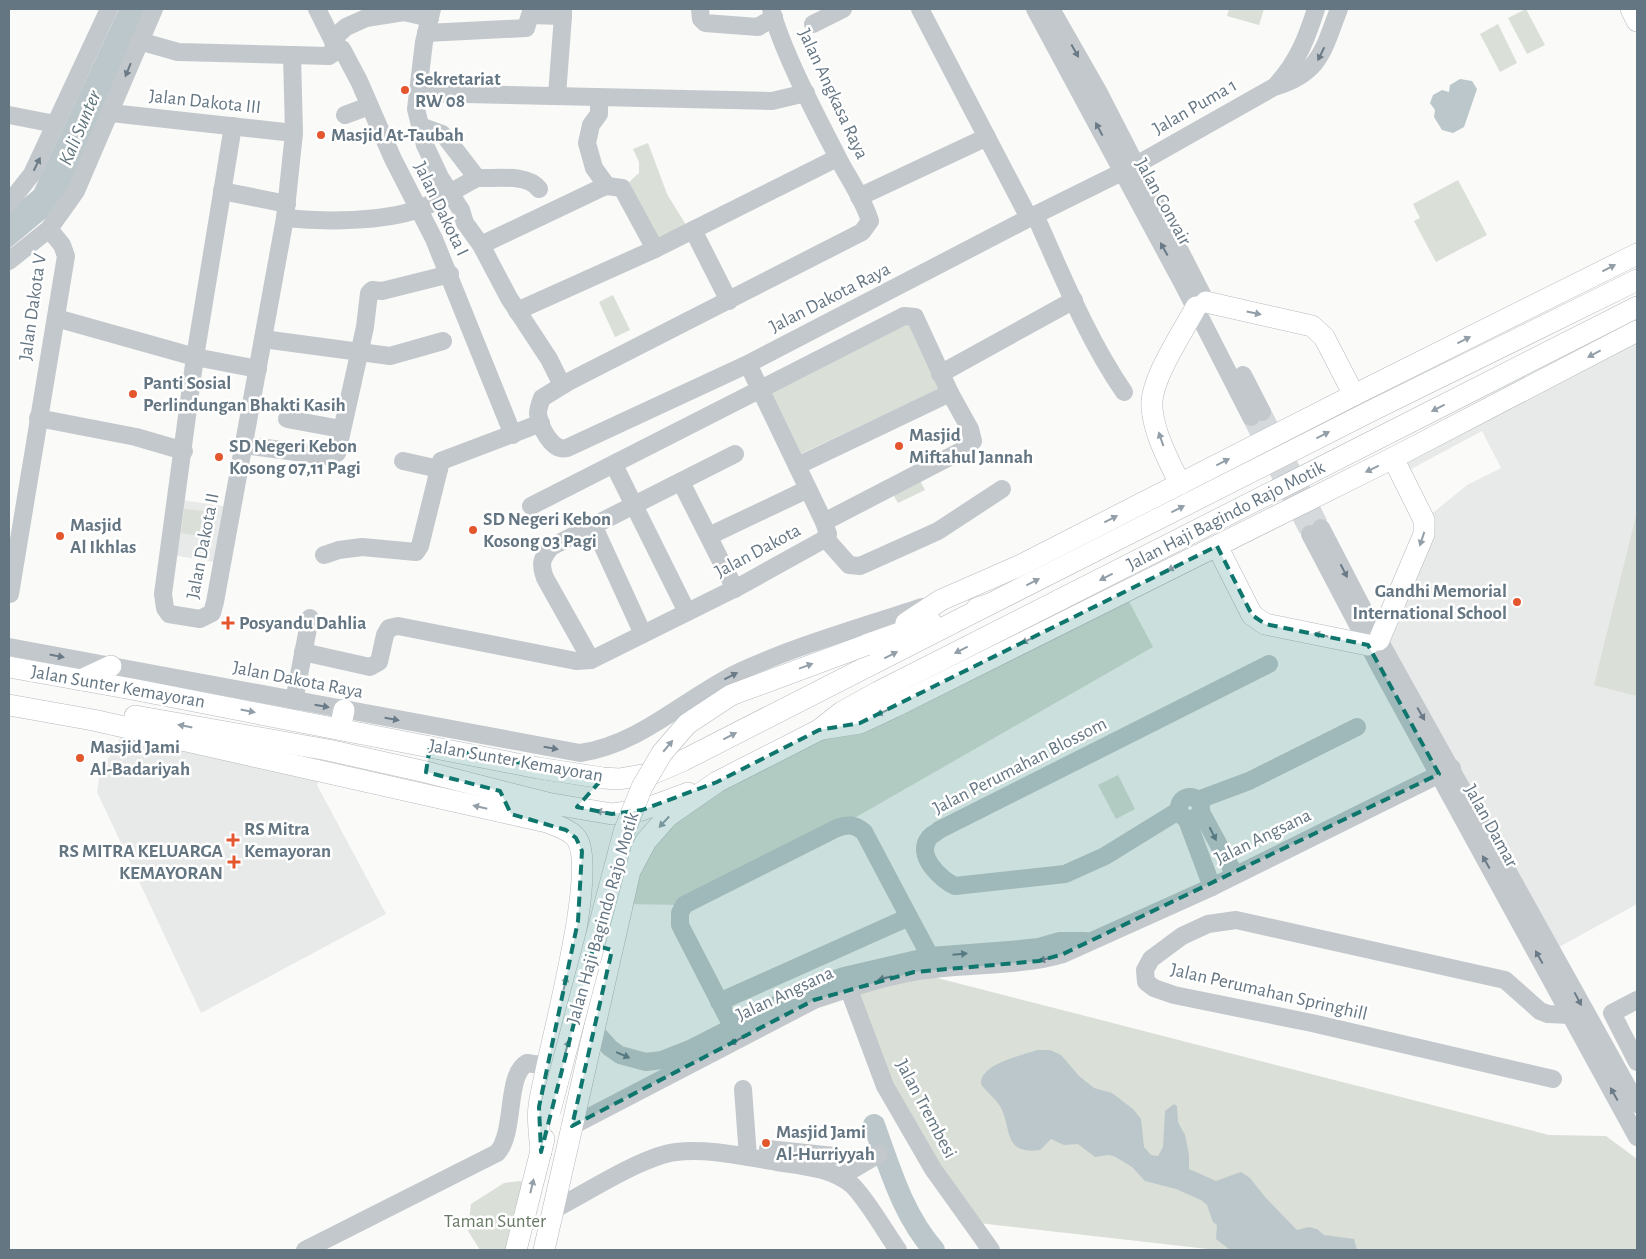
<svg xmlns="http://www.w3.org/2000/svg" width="1646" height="1259" font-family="'Alegreya Sans',sans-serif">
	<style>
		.built { fill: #e8e9e9 }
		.green { fill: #dadfd7 }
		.water { fill: #bbc7cb }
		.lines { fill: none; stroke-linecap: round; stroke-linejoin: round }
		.river { stroke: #bbc7cb; stroke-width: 22 }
		.minor-tunnel { stroke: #d5d9db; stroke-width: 18; stroke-dasharray: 18 9; stroke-linecap: butt }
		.major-casing { stroke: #b5babe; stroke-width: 22 }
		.minor { stroke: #c3c8cc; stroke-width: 18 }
		.major { stroke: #fff; stroke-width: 21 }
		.major-bridge-casing { stroke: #b5babe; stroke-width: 22; stroke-linecap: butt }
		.major-bridge { stroke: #fff; stroke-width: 21 }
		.oneway { fill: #6a7a87 }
		.oneway2 { fill: #939fa8 }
		.marked { fill: #0f766e; fill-opacity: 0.2; stroke: #0f766e; stroke-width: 4; stroke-dasharray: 10 6; stroke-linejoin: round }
		.poi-dot { fill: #e4572e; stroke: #fff; stroke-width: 2 }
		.labels { text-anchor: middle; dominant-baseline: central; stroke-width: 5; stroke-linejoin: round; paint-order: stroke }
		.poi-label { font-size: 19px; font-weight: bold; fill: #657683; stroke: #fff; text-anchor: start }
		.street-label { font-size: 19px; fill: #657683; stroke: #fff }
		.park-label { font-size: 19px; fill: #687a64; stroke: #fff }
		.water-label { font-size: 20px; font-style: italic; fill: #60757c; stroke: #fff }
	</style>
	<rect width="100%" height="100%" fill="#fafaf8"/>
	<g class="built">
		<path d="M 1637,331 L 1637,904 L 1552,951 L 1379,640 L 1424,520 L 1467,485 L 1501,468 L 1482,431 L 1413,468 L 1403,478 L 1393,458 Z"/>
		<path d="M 182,500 L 228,507 L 219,563 L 173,555 Z"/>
		<path d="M 123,733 L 320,777 L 317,785 L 386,914 L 201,1013 L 97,792 L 100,773 Z"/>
	</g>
	<g class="green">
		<path d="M 1229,9 L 1264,9 L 1259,25 L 1227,16 Z"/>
		<path d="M 1526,9 L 1545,45 L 1527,54 L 1508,18 Z"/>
		<path d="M 1498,24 L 1517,63 L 1500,72 L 1480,34 Z"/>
		<path d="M 648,143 L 667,194 L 686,225 L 654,239 L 624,187 L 639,173 L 639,162 L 633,149 Z"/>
		<path d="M 1458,180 L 1487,235 L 1436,262 L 1414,221 L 1420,218 L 1413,204 Z"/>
		<path d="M 613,295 L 630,330 L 615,337 L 599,302 Z"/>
		<path d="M 909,322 L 941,388 L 796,456 L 765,390 Z"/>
		<path d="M 919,479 L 925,490 L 898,503 L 892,493 Z"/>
		<path d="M 184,509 L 203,511 L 199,536 L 181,533 Z"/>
		<path d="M 1637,512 L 1637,696 L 1594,685 Z"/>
		<path d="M 1124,592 L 1153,647 L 837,828 L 684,905 L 623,904 L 646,841 L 717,782 Z"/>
		<path d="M 1118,775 L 1135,809 L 1116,819 L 1098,785 Z"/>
		<path d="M 914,972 L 1549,1135 L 1606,1136 L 1637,1159 L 1637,1250 L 1217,1250 L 970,1222 L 933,1169 L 849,988 Z"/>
		<path d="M 521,1181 L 528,1192 L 515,1247 L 499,1250 L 480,1250 L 468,1231 L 471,1204 L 504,1183 Z"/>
	</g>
	<g class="water">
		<path d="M 119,9 L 153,9 L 68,188 L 46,218 L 9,249 L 9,211 L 34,190 Z"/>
		<path d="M 1460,79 L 1472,81 L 1477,89 L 1464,127 L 1453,133 L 1442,130 L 1434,117 L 1435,110 L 1430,103 L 1433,95 L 1442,90 L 1449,92 L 1450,85 Z"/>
		<path d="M 1037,1050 L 1050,1050 L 1061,1055 L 1079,1076 L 1094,1088 L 1112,1093 L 1133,1109 L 1141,1119 L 1144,1147 L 1151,1155 L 1158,1156 L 1163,1147 L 1165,1111 L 1174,1104 L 1177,1106 L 1178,1122 L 1185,1135 L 1189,1155 L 1189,1169 L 1216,1181 L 1241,1172 L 1250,1178 L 1265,1197 L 1297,1230 L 1309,1227 L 1317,1229 L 1324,1235 L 1354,1239 L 1357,1250 L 1230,1250 L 1216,1239 L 1217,1225 L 1213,1222 L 1207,1205 L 1201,1200 L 1176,1189 L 1145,1181 L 1132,1167 L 1114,1156 L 1108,1155 L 1095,1157 L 1078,1144 L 1064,1145 L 1051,1139 L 1040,1150 C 1003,1155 1012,1129 1001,1108 C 996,1098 987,1093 981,1084 C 980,1064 1021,1056 1037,1050 Z"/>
	</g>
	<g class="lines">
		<path class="river" d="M 874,1125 C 890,1169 903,1215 934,1250"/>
		<g class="minor-tunnel">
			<path d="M 1262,412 L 1321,528"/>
			<path d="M 1251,417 L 1310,534"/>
		</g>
		<g class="major-casing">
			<g id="major">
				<path d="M 1631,9 L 1637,21"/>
				<path d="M 1206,302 L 1312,326 L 1324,337 L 1354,395"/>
				<path d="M 1180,484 C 1169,461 1154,434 1152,408 C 1149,381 1183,332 1196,307"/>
				<path d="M 1217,546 L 1252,615 L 1265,624 L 1368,645"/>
				<path d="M 977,608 L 990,604 L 1371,411 L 1637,280"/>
				<path d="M 906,623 L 941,600 L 1021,565 L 1354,395 L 1637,254"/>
				<path d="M 1379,640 L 1424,534 L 1424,520 L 1393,458"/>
				<path d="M 866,645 L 931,622"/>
				<path d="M 9,667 L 132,689 L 538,768 L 603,778 L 619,779 L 654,773 L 684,760 L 990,604"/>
				<path d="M 81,680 L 111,666"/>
				<path d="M 9,705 L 93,720 L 547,822 C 557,826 571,830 577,839 C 599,875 546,1056 539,1106 C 537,1121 540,1137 541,1152"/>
				<path d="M 135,716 L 328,750 L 426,772 L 547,803 L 612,814 L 642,810 L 688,793"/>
				<path d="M 340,729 L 344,710"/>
				<path d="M 821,729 L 860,723 L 894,707 L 1393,458 L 1637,331"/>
				<path d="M 516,1250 L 544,1139"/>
				<path d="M 544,1250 L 630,871 L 646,841 L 668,816 L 717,782 L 819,730 L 842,712 L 878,692 L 1637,307"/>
			</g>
		</g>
		<g class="minor">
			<path d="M 317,9 L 335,45 L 342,49 L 359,81 L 393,159 L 434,239 L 513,435"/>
			<path d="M 432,9 L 424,42 L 416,109 L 425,145 L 440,177 L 461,210 L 465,223 L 481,245 L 509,298 L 549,359 L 562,385"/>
			<path d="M 700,9 L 701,19 L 705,23 L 758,27 L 774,17"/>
			<path d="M 771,9 C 784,55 815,113 837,156 C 848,178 863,198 870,221 L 862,232 L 568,382 L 542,398 C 540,403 538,408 538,414 C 540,427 552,452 567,448 L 748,364 L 1029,218 L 1136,165 L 1274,87 C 1321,73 1323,50 1339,9"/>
			<path d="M 920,9 L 1029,218"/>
			<path d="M 1035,9 L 1183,284 L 1251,417"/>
			<path d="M 1051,9 L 1099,93 L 1202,294"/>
			<path d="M 813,24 L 843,9"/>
			<path d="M 426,33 L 526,28 L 530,15 L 563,16 L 563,9"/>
			<path d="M 139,41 L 178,52 L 329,56 L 332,54 L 336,36 L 346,27 L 366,18 L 404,12 L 430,18"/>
			<path d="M 1278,83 C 1298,61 1307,37 1316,9"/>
			<path d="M 419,93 L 772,101 L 806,93"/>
			<path d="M 557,95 L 563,16"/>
			<path d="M 599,98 L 599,114 L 591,125 L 587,143 L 594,168 L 607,186"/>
			<path d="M 111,113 L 294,133"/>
			<path d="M 9,115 L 55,124"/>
			<path d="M 345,115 L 369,106"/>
			<path d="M 233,126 L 195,357 L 163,594 L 165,608 L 169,614 L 200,619 L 212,613 L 215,602 L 285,218 L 294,133 L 292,55"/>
			<path d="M 477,178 C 495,179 527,173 539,189"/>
			<path d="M 222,191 L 287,204"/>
			<path d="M 859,197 L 987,137"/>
			<path d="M 9,203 L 32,174 L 109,9"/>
			<path d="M 1035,215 C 1062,275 1087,338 1124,392"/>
			<path d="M 285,218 C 324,222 383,222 419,209 C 437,203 458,187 477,178 L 447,139 L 442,134 L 420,126"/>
			<path d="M 693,230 L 729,301"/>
			<path d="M 481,245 L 601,188 L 607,186 L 622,188 L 655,249"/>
			<path d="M 9,261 L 49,229 L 76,191 L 154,9"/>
			<path d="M 517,311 L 655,249 L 837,158"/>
			<path d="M 56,318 L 195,357 L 258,369"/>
			<path d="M 263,339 L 390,356 L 443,341"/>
			<path d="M 940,374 L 1074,300"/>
			<path d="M 1243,375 L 1262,412"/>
			<path d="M 38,418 L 136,437 L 184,451"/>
			<path d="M 287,419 L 341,429"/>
			<path d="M 244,445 L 326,456 L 337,453 L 365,327 L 369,293 L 372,290 L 382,291 L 450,274"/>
			<path d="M 403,461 L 439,469"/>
			<path d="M 614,465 L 687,612"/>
			<path d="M 797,466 L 950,393"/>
			<path d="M 681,482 L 735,589"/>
			<path d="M 531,506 L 904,316 L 915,317 L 950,393 L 970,429 L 973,441 L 961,451 L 824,522"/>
			<path d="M 594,527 L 643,634"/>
			<path d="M 1321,528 L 1379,640 L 1637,1104"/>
			<path d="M 1310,534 L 1380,667 L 1637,1137"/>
			<path d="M 709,536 L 808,489"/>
			<path d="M 826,539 L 849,565 L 860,566 L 938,531 L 1002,489"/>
			<path d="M 324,555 L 339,550 L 362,547 L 416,552 L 420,546 L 441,461 L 541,423"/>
			<path d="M 10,594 L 66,256 L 62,245 L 49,229"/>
			<path d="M 9,647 L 580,753 C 641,744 685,698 739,672 C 795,646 862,627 922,607"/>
			<path d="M 303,652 L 370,667 L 379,662 L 385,635 L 389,628 L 398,626 L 576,661 L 591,660 L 740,586 L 823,540 L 828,534 L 824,522 L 748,364"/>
			<path d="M 591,660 L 545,578 C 540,564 541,559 551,547 L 735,454"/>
			<path d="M 294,701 L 310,618"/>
			<circle cx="1190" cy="808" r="11"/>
			<path d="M 1198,800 L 1249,781 L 1357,727"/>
			<path d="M 1178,811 L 1105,856 L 1065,874 L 955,886 C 941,880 915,855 929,838 C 931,835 936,833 939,830 L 1269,664"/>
			<path d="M 1201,812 L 1235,875"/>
			<path d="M 1187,820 L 1212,887"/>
			<path d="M 909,917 L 930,956"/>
			<path d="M 845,979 L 885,1086 L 933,1169 L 991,1250"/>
			<path d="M 1637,1000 L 1612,1013 L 1637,1062"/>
			<path d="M 719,1002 L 909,917 L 864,832 C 854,824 848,824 837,828 L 684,905 L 680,913 L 680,925 L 733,1028"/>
			<path d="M 593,1029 L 610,1048 L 620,1055 L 646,1062 L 662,1060 L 690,1049 L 809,988 L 844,976 L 930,956 L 1020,949 L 1039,947 L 1060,941 L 1086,941"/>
			<path d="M 1553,1079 L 1312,1023 L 1174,995 L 1154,988 L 1146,982 L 1145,970 L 1151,959 L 1182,936 L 1208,924 L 1236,920 L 1505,980 L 1540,1011 L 1548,1014 L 1570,1015"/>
			<path d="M 743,1089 L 748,1157"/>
			<path d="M 572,1126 L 814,1000 C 847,989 880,978 914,972 C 964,963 1015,968 1063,954 L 1212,887 L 1452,768"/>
			<path d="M 768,1149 L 834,1156"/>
			<path d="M 840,1177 L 879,1154"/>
			<path d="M 553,1210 C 585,1194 642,1156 676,1152 C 709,1148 745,1157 777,1162 C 803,1166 832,1168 852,1185 C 866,1198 886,1233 898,1250"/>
			<path d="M 305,1250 L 497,1153 C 516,1133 505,1075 527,1063 L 547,1066"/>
		</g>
		<use href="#major" class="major"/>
		<g class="major-bridge-casing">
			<path id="major-bridge" d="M 550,1111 L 624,832 L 642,787 L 662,753 L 687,724 L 731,695 L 866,645"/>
		</g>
		<use href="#major-bridge" class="major-bridge"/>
	</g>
	<defs><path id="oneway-solid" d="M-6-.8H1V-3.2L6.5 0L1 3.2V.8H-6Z" transform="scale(1.25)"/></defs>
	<g class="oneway">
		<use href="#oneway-solid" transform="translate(1075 51) rotate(61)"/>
		<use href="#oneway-solid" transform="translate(1321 54) rotate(116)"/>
		<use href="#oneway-solid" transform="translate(128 70) rotate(112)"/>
		<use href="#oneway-solid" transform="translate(1099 129) rotate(-118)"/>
		<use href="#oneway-solid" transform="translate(37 164) rotate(-64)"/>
		<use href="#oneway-solid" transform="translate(1164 249) rotate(-119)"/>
		<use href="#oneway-solid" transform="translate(1344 571) rotate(63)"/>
		<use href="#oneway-solid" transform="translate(57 656) rotate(11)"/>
		<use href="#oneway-solid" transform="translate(731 676) rotate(-27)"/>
		<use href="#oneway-solid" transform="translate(322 706) rotate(10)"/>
		<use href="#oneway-solid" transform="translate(1421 714) rotate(60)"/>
		<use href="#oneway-solid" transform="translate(392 719) rotate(10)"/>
		<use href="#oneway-solid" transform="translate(551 748) rotate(10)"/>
		<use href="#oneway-solid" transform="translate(1213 834) rotate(63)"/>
		<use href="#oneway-solid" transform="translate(1486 862) rotate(-119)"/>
		<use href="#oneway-solid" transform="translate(960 954) rotate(-5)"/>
		<use href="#oneway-solid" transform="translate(1539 957) rotate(-119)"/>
		<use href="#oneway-solid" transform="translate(1046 959) rotate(167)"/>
		<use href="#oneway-solid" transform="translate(885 978) rotate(166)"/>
		<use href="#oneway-solid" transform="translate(1578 999) rotate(62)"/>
		<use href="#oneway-solid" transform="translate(736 1041) rotate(152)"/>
		<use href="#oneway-solid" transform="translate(623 1055) rotate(23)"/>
		<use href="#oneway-solid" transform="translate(1614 1094) rotate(-119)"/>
	</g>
	<g class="oneway2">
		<use href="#oneway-solid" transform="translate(1609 268) rotate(-27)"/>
		<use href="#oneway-solid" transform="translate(1254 313) rotate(12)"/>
		<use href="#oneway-solid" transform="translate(1464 340) rotate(-27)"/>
		<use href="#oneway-solid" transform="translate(1594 354) rotate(152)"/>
		<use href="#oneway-solid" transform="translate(1438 408) rotate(153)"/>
		<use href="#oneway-solid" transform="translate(1323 435) rotate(-27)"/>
		<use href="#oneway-solid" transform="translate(1161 439) rotate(-109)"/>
		<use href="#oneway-solid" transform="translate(1223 462) rotate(-27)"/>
		<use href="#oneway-solid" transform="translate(1372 469) rotate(154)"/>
		<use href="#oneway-solid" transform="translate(1178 509) rotate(-27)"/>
		<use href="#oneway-solid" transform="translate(1111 519) rotate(-27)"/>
		<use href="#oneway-solid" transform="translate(1422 539) rotate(108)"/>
		<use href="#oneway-solid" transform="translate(1174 567) rotate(153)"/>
		<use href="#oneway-solid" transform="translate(1106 577) rotate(153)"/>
		<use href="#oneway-solid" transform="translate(1033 582) rotate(-27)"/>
		<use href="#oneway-solid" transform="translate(1321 635) rotate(-168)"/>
		<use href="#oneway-solid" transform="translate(1028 640) rotate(154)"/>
		<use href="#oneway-solid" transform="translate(961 650) rotate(153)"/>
		<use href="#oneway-solid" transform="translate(891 655) rotate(-27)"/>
		<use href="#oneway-solid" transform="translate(806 666) rotate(-20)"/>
		<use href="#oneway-solid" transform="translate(248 711) rotate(11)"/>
		<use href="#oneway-solid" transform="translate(883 712) rotate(155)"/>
		<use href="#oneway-solid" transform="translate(185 726) rotate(-169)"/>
		<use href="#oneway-solid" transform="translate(730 736) rotate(-27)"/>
		<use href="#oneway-solid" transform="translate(668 746) rotate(-50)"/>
		<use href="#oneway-solid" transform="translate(480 807) rotate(-167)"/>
		<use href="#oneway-solid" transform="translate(603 812) rotate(-169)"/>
		<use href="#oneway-solid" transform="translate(664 822) rotate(133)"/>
		<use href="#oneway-solid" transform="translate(565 983) rotate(-78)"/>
		<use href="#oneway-solid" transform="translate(567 1047) rotate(-75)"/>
		<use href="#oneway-solid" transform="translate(532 1186) rotate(-77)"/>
	</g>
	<path class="marked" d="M 1217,546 L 1252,615 L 1265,624 L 1368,645 L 1439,774 L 1063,954 L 1039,961 L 914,972 L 814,1000 L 572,1126 L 612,950 L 594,945 L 541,1152 L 539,1107 L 578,921 L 582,851 L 576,838 L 566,830 L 511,814 L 500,791 L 426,772 L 430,746 L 603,778 L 577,807 L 612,814 L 642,810 L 717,782 L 819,730 L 860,723 Z"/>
	<g class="poi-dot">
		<circle cx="405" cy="90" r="5"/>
		<circle cx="321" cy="135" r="5"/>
		<circle cx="133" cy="394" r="5"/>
		<circle cx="899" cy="446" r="5"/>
		<circle cx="219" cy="457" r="5"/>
		<circle cx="473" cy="530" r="5"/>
		<circle cx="60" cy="536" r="5"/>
		<circle cx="1517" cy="602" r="5"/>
		<path d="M225.5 615.5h5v5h5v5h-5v5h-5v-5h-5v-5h5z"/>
		<circle cx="80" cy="758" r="5"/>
		<path d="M230.5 832.5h5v5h5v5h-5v5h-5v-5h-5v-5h5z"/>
		<path d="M231.5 854.5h5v5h5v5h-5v5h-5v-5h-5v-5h5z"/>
		<circle cx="766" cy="1143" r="5"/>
	</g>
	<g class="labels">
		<g class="poi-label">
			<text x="415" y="79">Sekretariat<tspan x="415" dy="22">RW 08</tspan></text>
			<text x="331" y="135">Masjid At-Taubah</text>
			<text x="143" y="383">Panti Sosial<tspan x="143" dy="22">Perlindungan Bhakti Kasih</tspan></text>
			<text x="909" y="435">Masjid<tspan x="909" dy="22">Miftahul Jannah</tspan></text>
			<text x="229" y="446">SD Negeri Kebon<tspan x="229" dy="22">Kosong 07,11 Pagi</tspan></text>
			<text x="483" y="519">SD Negeri Kebon<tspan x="483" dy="22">Kosong 03 Pagi</tspan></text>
			<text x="70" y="525">Masjid<tspan x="70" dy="22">Al Ikhlas</tspan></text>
			<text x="1507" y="591" text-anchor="end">Gandhi Memorial<tspan x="1507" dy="22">International School</tspan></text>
			<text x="239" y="623">Posyandu Dahlia</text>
			<text x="90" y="747">Masjid Jami<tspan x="90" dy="22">Al-Badariyah</tspan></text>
			<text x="244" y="829">RS Mitra<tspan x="244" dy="22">Kemayoran</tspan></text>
			<text x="223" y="851" text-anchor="end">RS MITRA KELUARGA<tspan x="223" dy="22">KEMAYORAN</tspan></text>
			<text x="776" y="1132">Masjid Jami<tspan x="776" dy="22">Al-Hurriyyah</tspan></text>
		</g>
		<g class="street-label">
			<text transform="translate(833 94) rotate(65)">Jalan Angkasa Raya</text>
			<text transform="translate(205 102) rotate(6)">Jalan Dakota III</text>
			<text transform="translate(1195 107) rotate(-30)">Jalan Puma 1</text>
			<text transform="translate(1163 202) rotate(61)">Jalan Convair</text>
			<text transform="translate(441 209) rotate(64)">Jalan Dakota I</text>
			<text transform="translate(830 298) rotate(-27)">Jalan Dakota Raya</text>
			<text transform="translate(33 307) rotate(-82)">Jalan Dakota V</text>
			<text transform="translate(1226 516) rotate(-27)">Jalan Haji Bagindo Rajo Motik</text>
			<text transform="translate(203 546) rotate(-79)">Jalan Dakota II</text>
			<text transform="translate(758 551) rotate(-28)">Jalan Dakota</text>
			<text transform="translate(298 680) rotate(11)">Jalan Dakota Raya</text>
			<text transform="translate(118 687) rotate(10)">Jalan Sunter Kemayoran</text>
			<text transform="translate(516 761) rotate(10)">Jalan Sunter Kemayoran</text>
			<text transform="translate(1020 766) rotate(-27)">Jalan Perumahan Blossom</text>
			<text transform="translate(1491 826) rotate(61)">Jalan Damar</text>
			<text transform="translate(1263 837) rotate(-26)">Jalan Angsana</text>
			<text transform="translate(603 918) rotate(-74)">Jalan Haji Bagindo Rajo Motik</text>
			<text transform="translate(1269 992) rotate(13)">Jalan Perumahan Springhill</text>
			<text transform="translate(785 994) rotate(-25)">Jalan Angsana</text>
			<text transform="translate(926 1109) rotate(62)">Jalan Trembesi</text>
		</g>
		<g class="park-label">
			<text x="495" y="1221">Taman Sunter</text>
		</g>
		<g class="water-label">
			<text transform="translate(80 128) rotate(-67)">Kali Sunter</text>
		</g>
	</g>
	<rect width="1646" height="1259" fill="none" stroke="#657683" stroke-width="20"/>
</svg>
